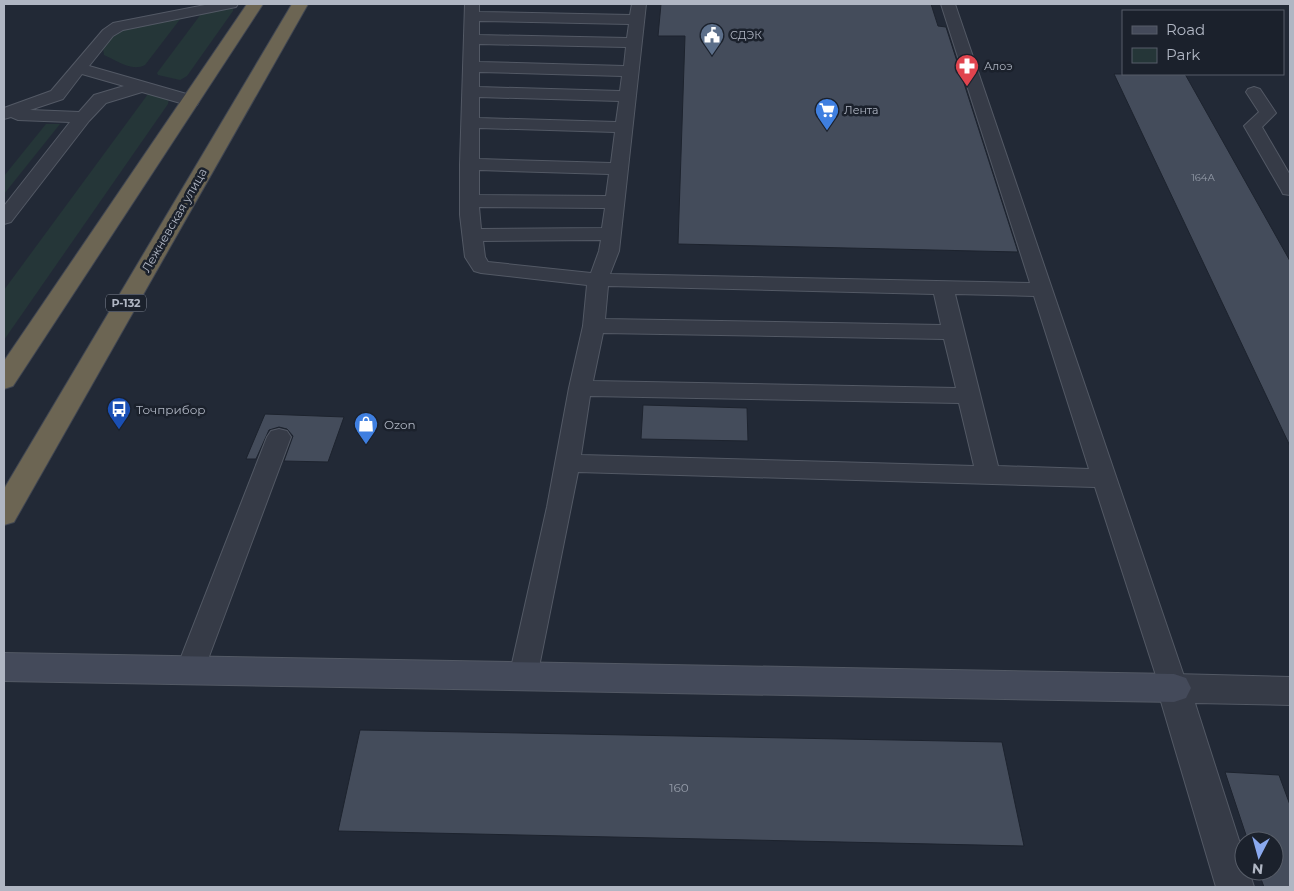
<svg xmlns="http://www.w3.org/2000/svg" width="1294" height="891" font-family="Montserrat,sans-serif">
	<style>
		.green { fill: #253638 }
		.building { fill: #444c5b; stroke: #1d232e }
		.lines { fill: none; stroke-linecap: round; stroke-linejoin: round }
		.lane-casing { stroke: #535965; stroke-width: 2 }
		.street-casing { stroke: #535965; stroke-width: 2 }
		.secondary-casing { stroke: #535965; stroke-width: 2 }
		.highway-casing { stroke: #404652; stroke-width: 2 }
		.lane { fill: #363b47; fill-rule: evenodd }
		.street { fill: #363b47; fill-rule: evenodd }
		.secondary { fill: #444a5a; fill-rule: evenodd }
		.highway { fill: #6c6553; fill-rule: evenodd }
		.labels { text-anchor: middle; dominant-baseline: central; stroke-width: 5; stroke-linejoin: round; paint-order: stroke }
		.number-label { font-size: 10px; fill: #959ca9 }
		.far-poi-label { font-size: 11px; fill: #b0b6c3; stroke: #1b212c; text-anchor: start }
		.shield { fill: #1b212c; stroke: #838996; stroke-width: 1 }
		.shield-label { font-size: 11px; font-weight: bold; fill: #b0b6c3 }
		.street-label { font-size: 12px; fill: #b0b6c3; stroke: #1b212c }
		.poi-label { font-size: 12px; fill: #b0b6c3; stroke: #1b212c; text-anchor: start }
		.near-number-label { font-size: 12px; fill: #959ca9 }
	</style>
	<rect width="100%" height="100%" fill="#222936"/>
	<g class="green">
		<path d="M 233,8 L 233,11 L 187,76 L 180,80 L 158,75 L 157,73 L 204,10 Z"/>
		<path d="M 181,18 L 145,65 C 131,72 116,60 104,55 L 103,48 L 119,27 Z"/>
		<path d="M 151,90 L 169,98 L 168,104 L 4,340 L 4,290 Z"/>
		<path d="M 46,124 L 60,124 L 4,194 L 4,176 Z"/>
	</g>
	<g class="building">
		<path d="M 661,4 L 931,4 L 938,26 L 946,27 L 1018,252 L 678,244 L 685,36 L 658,36 Z"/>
		<path d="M 1114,74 L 1185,74 L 1290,261 L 1290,446 Z"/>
		<path d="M 643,405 L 747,408 L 748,441 L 641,439 Z"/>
		<path d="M 265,414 L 344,417 L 328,462 L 284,461 L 293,436 L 287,429 L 279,427 L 269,430 L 256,459 L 246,459 Z"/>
		<path d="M 360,730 L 1002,742 L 1024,846 L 338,831 Z"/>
		<path d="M 1225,772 L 1279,775 L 1290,805 L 1290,887 L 1264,887 L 1258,871 L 1274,871 L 1274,841 L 1248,841 Z"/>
	</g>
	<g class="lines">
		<g class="lane-casing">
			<g id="lane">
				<path d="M 210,4 L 238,4 L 236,7 L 231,8 L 123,30 L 113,36 L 89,66 L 197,97 L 199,101 L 197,105 L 191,106 L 142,92 L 106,103 L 89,121 L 11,222 L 4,224 L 4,206 L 70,122 L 18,120 L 11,117 L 4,119 L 4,108 L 51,91 L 103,30 L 113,23 ZM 82,74 L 124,86 L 94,95 L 79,112 L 30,110 L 63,99 Z"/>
				<path d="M 465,4 L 479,4 L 479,12 L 630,15 L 632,4 L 646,4 L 619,251 L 610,274 L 1030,283 L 941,4 L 955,4 L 1188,688 L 1184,697 L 1174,700 L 1164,697 L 1160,688 L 1095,487 L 578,472 L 537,677 L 533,686 L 523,689 L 513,686 L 509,677 L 547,507 L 569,388 L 583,326 L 587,285 L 481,273 L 474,271 L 465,257 L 460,215 L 460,164 ZM 479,21 L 629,24 L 627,38 L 479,35 ZM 479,44 L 626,47 L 624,66 L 479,62 ZM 479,72 L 622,76 L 620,91 L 479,87 ZM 479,97 L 619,101 L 616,122 L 479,118 ZM 479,128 L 615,132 L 611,163 L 479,159 ZM 479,170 L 609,174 L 606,196 L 479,195 ZM 479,207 L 605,208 L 602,228 L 481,229 ZM 601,240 L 599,251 L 591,273 L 488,262 L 485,257 L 483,241 ZM 608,286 L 934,294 L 941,325 L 605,319 ZM 955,294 L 1034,296 L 1089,469 L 998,466 ZM 603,333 L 944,339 L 956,388 L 593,381 ZM 590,396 L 959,403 L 974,466 L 581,455 Z"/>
				<path d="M 1254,87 L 1260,89 L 1276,113 L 1262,127 L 1290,175 L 1290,195 L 1283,194 L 1281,190 L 1244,126 L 1259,112 L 1246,92 L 1248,89 Z"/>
				<path d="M 279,429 L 287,431 L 291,437 L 204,670 L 200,678 L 190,682 L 180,678 L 176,670 L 267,437 L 271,431 Z"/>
			</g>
		</g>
		<g class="street-casing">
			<path id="street" d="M 1174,674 L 1290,677 L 1290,705 L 1195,703 L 1244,856 L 1244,871 L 1249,871 L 1254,887 L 1216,887 L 1157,688 L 1162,678 Z"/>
		</g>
		<g class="secondary-casing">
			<path id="secondary" d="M 4,653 L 1174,674 L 1186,678 L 1191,688 L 1186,698 L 1174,702 L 4,681 Z"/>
		</g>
		<g class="highway-casing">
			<g id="highway">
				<path d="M 247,4 L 263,4 L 13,386 L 4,389 L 4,361 Z"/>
				<path d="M 292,4 L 308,4 L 14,522 L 4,525 L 4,489 Z"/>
			</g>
		</g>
		<use href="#lane" class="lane"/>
		<use href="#street" class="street"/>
		<use href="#secondary" class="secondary"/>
		<use href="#highway" class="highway"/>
	</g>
	<defs>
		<g id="civic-pin" transform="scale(1.25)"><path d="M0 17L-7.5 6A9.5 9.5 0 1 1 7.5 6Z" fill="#5c6f8a" stroke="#1b212c"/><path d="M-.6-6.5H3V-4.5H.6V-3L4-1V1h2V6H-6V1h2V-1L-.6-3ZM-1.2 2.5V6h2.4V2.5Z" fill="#fff"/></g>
		<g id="pharmacy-pin" transform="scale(1.25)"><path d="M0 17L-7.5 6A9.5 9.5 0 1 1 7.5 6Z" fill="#e0444e" stroke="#1b212c"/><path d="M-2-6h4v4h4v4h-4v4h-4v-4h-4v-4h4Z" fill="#fff"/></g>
		<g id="supermarket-pin" transform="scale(1.25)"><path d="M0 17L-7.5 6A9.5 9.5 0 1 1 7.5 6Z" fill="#3f7fe0" stroke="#1b212c"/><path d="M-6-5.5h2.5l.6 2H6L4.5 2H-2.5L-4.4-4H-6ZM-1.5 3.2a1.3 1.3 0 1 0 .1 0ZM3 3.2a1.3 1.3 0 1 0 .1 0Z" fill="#fff"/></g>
		<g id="bus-pin" transform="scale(1.25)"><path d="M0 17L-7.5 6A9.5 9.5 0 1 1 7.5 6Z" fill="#1a4fb4" stroke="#1b212c"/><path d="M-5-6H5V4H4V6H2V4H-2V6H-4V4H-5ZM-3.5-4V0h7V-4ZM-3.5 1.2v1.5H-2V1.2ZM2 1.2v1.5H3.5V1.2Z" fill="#fff"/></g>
		<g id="shop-pin" transform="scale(1.25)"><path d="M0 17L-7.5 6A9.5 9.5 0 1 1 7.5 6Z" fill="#3f7fe0" stroke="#1b212c"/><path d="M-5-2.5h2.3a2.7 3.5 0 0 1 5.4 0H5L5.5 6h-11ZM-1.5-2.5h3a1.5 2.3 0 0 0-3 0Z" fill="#fff"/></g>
	</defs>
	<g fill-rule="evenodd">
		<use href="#civic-pin" x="712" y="35"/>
		<use href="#pharmacy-pin" x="967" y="66"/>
		<use href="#supermarket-pin" x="827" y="110"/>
		<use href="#bus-pin" x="119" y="409"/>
		<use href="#shop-pin" x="366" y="424"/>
	</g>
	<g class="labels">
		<g class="number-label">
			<text x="1203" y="177">164А</text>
		</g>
		<g class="far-poi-label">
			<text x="730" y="35">СДЭК</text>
			<text x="984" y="66">Алоэ</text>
			<text x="844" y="110">Лента</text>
		</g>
		<rect class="shield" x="106" y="294.5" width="40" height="17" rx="4"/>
		<g class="shield-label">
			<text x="126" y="303">Р-132</text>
		</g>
		<g class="street-label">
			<text transform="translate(174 220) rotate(-60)">Лежневская улица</text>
		</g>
		<g class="poi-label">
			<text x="136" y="409">Точприбор</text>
			<text x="384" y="424">Ozon</text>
		</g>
		<g class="near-number-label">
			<text x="679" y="787">160</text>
		</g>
	</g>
	<rect width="1294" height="891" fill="none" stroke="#b0b6c3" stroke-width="10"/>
	<rect x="1122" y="10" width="162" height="65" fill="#1b212c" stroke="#575d68"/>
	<rect x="1132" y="26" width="25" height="8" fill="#444a5a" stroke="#575d68"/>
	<text x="1166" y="35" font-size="15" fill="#b0b6c3">Road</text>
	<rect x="1132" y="48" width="25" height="15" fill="#253638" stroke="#575d68"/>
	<text x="1166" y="60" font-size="15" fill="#b0b6c3">Park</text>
	<g transform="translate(1259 856) rotate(186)"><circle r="24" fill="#1b212c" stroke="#575d68"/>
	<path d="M0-4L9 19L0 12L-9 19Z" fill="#8aa9ee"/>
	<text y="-8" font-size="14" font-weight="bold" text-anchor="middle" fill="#b0b6c3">N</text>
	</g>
</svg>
